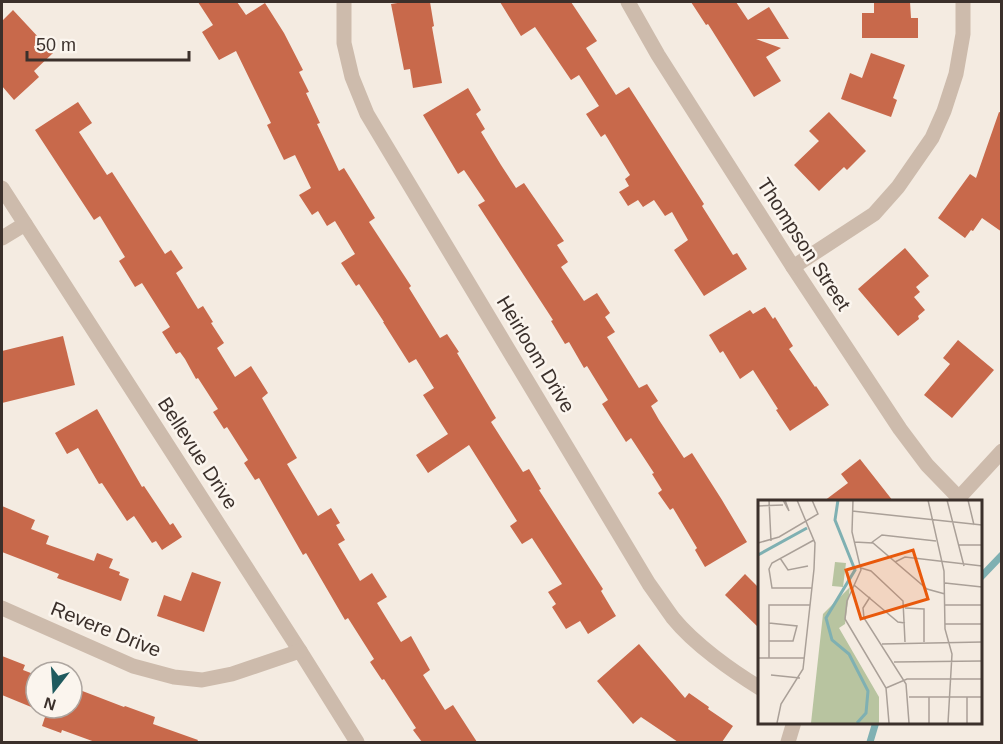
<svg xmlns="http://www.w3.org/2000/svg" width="1003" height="744" font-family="Arial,sans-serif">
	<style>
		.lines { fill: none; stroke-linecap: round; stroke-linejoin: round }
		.stream { stroke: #7fb0b2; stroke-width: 7 }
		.building { fill: #c8694b }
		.minor { stroke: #cdbbac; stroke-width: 15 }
		.labels { text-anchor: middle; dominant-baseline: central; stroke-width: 5; stroke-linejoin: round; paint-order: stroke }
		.street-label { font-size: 20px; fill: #3b302b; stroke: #fbf5ee }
		.inset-river { fill: none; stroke: #7fb0b2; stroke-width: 3 }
		.inset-road { fill: none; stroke: #aaa098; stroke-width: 1.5 }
		.view { fill: #e8590c; fill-opacity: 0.15; stroke: #e8590c; stroke-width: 3 }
		.inset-edge { fill: none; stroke: #3b302b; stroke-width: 3 }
	</style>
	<rect width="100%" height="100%" fill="#f4ebe1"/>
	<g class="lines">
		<g class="stream">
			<path d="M 980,578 L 1002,555"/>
			<path d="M 870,742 L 876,722"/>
		</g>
	</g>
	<g class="building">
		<path d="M 198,2 L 237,2 L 246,15 L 265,3 L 284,33 L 303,70 L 299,72 L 309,92 L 306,93 L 320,123 L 317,124 L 339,171 L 344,168 L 375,218 L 369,222 L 411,286 L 409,288 L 440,338 L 447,334 L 459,352 L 457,353 L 496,418 L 491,422 L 523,472 L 529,469 L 541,489 L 539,490 L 603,589 L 601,591 L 616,616 L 588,634 L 580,621 L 566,629 L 552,607 L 556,604 L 548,592 L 562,584 L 532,538 L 522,544 L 510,526 L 517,521 L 469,445 L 428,473 L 416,455 L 448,434 L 423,395 L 434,388 L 416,359 L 409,363 L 383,322 L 384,322 L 359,284 L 356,286 L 341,263 L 355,254 L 335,221 L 327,226 L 318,211 L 312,215 L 299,195 L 311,188 L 295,155 L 284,160 L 267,125 L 271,123 L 236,51 L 219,60 L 202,32 L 213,25 Z"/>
		<path d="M 404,2 L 430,2 L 434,26 L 432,27 L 442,83 L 413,88 L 410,69 L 404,70 L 391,4 Z"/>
		<path d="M 500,2 L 571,2 L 597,41 L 586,48 L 616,95 L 629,87 L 704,204 L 702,206 L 733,255 L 737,253 L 747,269 L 704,296 L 674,250 L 688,240 L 672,212 L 665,216 L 654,200 L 643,207 L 638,200 L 628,206 L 619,192 L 629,186 L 625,179 L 630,175 L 605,134 L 601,137 L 586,114 L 599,106 L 579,75 L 571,80 L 535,27 L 521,36 Z"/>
		<path d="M 691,2 L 736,2 L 748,20 L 769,7 L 789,39 L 756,39 L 781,48 L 766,57 L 781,81 L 754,97 L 708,24 L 706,25 Z"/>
		<path d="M 874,2 L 910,2 L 911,18 L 918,18 L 918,38 L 862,38 L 862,13 L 874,13 Z"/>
		<path d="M 13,10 L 53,53 L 34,71 L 39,77 L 14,100 L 2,86 L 2,21 Z"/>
		<path d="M 871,53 L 905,65 L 893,98 L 897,100 L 891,117 L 841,99 L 850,73 L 862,78 Z"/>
		<path d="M 468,88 L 481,110 L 476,114 L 485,129 L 481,132 L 501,165 L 516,188 L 524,183 L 564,241 L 557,245 L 568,262 L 561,267 L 584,301 L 597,293 L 610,313 L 605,317 L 615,332 L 607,337 L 639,388 L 647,384 L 658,401 L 651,406 L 659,420 L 684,458 L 692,453 L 722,500 L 747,542 L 705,567 L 695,550 L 697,548 L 673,508 L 670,510 L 658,493 L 662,490 L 652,474 L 654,473 L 631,438 L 626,442 L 602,404 L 608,400 L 587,366 L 584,368 L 569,342 L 565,344 L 551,321 L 553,320 L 478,205 L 485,201 L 464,170 L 458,174 L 423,115 Z"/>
		<path d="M 78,102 L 92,123 L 79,132 L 107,175 L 112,172 L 165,254 L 171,250 L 183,268 L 176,273 L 198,309 L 203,306 L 213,322 L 211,323 L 224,343 L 217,348 L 235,377 L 251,366 L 268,393 L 262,398 L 297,458 L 287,464 L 318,516 L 331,508 L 340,523 L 336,525 L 345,540 L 338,544 L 360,581 L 372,573 L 387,597 L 377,603 L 401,642 L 411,636 L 430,670 L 423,675 L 445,710 L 453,705 L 477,742 L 422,742 L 413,730 L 416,728 L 384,679 L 382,680 L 370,662 L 374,659 L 348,618 L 345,620 L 306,553 L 303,555 L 259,478 L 255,480 L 244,463 L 248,460 L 227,427 L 224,429 L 213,412 L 218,409 L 198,378 L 196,379 L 185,359 L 180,352 L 176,354 L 162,332 L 170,327 L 142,283 L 135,287 L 119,261 L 125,257 L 100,216 L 94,220 L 35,130 Z"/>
		<path d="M 829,112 L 866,151 L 847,170 L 844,167 L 819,191 L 794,165 L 819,141 L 809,131 Z"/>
		<path d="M 999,112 L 1002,113 L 1002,232 L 982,218 L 973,231 L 971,230 L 965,238 L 938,218 L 970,174 L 976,178 Z"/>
		<path d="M 905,248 L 929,276 L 916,287 L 920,292 L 914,297 L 925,310 L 918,316 L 919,319 L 898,336 L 858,289 Z"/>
		<path d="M 765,307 L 773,319 L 775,317 L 793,346 L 789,349 L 815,387 L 816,386 L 829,405 L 790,431 L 776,410 L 778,409 L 753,370 L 740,379 L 723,351 L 720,353 L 709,335 L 750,310 L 753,314 Z"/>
		<path d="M 63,336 L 75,385 L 2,403 L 2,351 Z"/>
		<path d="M 958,340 L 994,370 L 952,418 L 924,395 L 950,364 L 943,358 Z"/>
		<path d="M 97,409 L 142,487 L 144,486 L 170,525 L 173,523 L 182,537 L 162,550 L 156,541 L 152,543 L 134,516 L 127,521 L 102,483 L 99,484 L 78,448 L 67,454 L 55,433 Z"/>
		<path d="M 860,459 L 893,501 L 824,501 L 848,483 L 841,474 Z"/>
		<path d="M 2,506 L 35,520 L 31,529 L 49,536 L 46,544 L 94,561 L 97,553 L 113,559 L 109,568 L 120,572 L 119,575 L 129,579 L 121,601 L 57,578 L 59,574 L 2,552 Z"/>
		<path d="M 192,572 L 221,582 L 204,632 L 157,616 L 164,595 L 181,601 Z"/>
		<path d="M 745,574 L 760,589 L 760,629 L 725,595 Z"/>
		<path d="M 639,644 L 685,698 L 689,693 L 709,707 L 708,709 L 733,726 L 722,742 L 678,742 L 641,717 L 633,724 L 597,681 Z"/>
		<path d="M 2,656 L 25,665 L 23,670 L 36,675 L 36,709 L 2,695 Z"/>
		<path d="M 72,687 L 124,707 L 125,706 L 155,717 L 153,724 L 198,740 L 197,742 L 95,742 L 62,730 L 61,733 L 42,726 L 48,708 L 72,708 Z"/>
	</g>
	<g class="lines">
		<g class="minor">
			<path d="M 344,2 L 344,43 L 352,77 L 367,114 L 649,584 C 657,595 665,607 673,618 C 694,644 732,671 760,688"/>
			<path d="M 628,2 L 658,55 L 793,267 L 900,429 L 927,465 L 959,498"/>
			<path d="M 2,188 L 300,651 L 357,742"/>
			<path d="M 2,238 L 25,224"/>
			<path d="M 793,267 L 874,214 L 898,187 L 932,138 L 944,111 L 956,74 L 963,34 L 963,2"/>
			<path d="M 956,501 L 1002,451"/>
			<path d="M 2,608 L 133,666 L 174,677 L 202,680 L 232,674 L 300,651"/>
			<path d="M 788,742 L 794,722"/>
		</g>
	</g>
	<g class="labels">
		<g class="street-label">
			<text transform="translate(804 244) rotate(57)">Thompson Street</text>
			<text transform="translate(536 354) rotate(59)">Heirloom Drive</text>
			<text transform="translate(198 453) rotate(57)">Bellevue Drive</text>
			<text transform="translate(106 629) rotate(22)">Revere Drive</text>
		</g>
	</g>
	<g transform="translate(758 500)">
		<rect width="224" height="224" fill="#f4ebe1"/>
		<path d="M 77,62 L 88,63 L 85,87 L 74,86 ZM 92,87 L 87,124 L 81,128 L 121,197 L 121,223 L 53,223 L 65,114 Z" fill="#b8c4a0"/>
		<path class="inset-river" d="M 80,0 L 77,20 L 97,70 L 68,118 L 74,140 L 91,154 L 110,191 L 108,213 L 99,223M 0,55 L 49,28"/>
		<path class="inset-road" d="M 11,0 L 13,41M 25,0 L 31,11 L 27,0M 95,0 L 94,32 L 103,70 L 89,101 L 87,119 L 128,188 L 131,223M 170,0 L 186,71 L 187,129 L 194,154 L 190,223M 189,0 L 206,66M 210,0 L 216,25M 0,6 L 25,5M 94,11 L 224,25M 96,42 L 115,43 L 169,89 L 187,94M 0,43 L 21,37 L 60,14 L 54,0M 113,43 L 124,35 L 178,41M 200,45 L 224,45M 22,58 L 30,70 L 50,66M 137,62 L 147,57 L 224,66M 103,68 L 113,71 L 145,101 L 147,142M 187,83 L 224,87M 96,85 L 140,122 L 147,123M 54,88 L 14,88 L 11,69 L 14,63 L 56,40M 112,97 L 105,108 L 106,118 L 148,184 L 151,223M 187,105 L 224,105M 147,108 L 166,109 L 166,142M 187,124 L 224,124M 11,141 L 35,141 L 39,126 L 11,123M 124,144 L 224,142M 0,158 L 46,158M 11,158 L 11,105 L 52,105M 136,162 L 224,161M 13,175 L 42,178M 128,188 L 149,179 L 224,179M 151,197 L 224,197M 171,197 L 171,223M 209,197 L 209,223M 19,223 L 23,204 L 45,169 L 56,69 L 57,43 L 39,0"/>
		<path class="view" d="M 155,50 L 170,99 L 103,119 L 88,70 Z"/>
		<rect width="224" height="224" class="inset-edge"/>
	</g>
	<rect width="1003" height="744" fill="none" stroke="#3b302b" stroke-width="6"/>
	<g transform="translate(54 690) rotate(197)"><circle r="28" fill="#fbf5ee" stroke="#aea6a0" stroke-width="1.5"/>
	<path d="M0-4.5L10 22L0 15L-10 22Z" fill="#1f5a5e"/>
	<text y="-9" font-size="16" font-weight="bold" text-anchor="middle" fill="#3b302b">N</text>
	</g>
	<path d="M27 51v9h162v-9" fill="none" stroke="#3b302b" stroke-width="3"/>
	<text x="36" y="51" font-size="18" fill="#3b302b" stroke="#fbf5ee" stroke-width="4.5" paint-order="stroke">50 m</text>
</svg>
